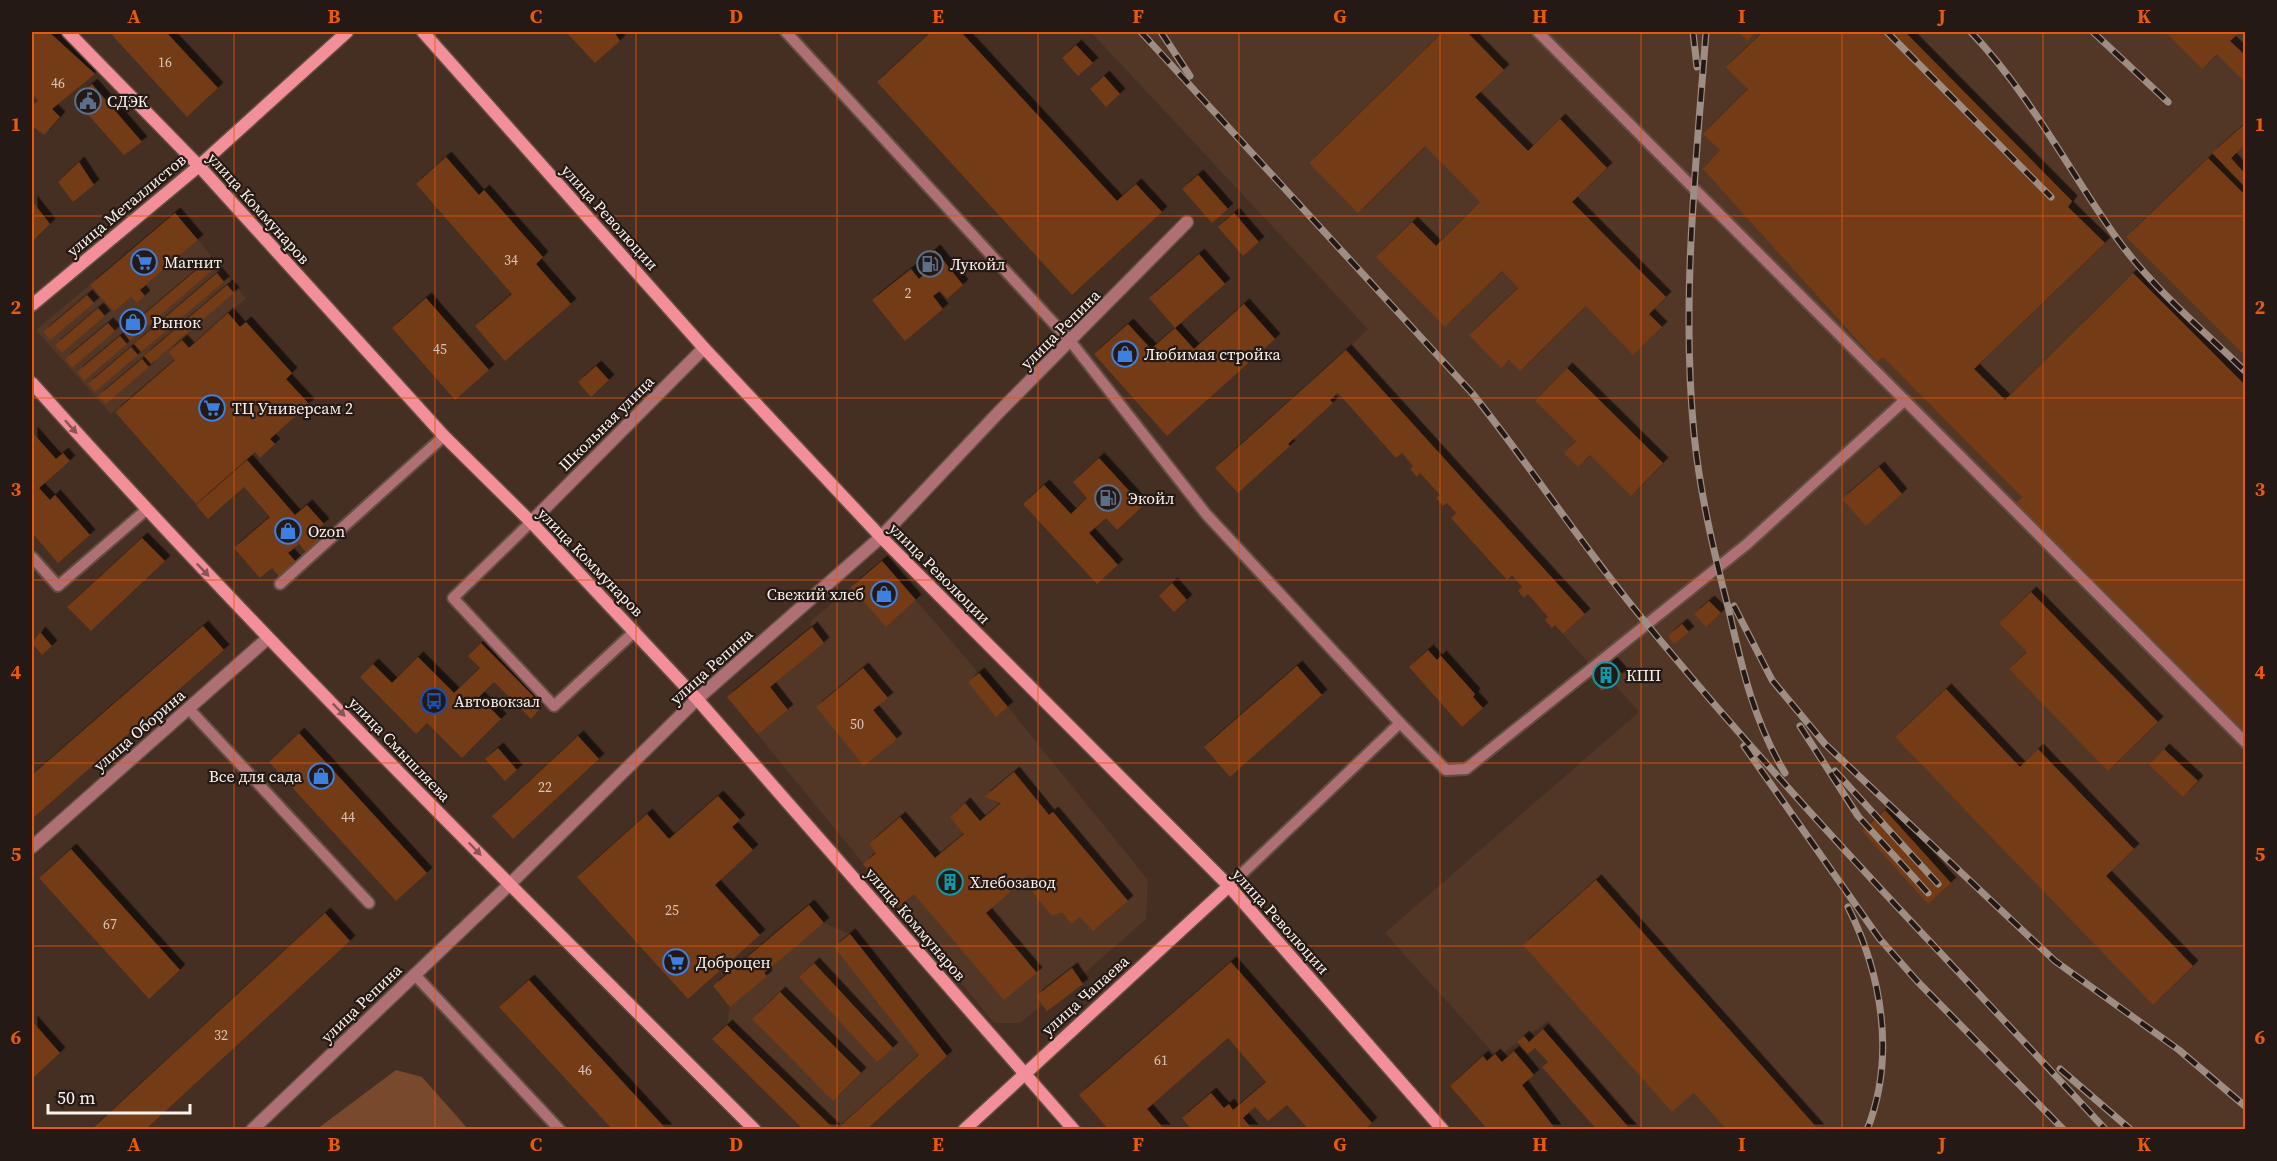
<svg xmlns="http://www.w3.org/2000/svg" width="2277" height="1161" font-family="'Source Serif 4',serif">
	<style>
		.built { fill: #523727 }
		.green { fill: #79492e }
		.building { fill: #733a15; filter: url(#shadow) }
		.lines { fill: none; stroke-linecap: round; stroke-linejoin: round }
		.lane-casing { stroke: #634e42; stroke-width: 14 }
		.street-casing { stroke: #634e42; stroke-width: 15 }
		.secondary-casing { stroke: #634e42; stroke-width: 15 }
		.lane { stroke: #ae7074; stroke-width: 10 }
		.street { stroke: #ae7074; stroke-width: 12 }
		.secondary { stroke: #f28f98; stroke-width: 12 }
		.rail-casing { stroke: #9e8d83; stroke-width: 7 }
		.rail { stroke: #241914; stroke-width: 4.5; stroke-dasharray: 14; stroke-linecap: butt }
		.oneway { fill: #8b5456 }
		.grid { fill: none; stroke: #e8590c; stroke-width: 1.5; stroke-opacity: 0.55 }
		.labels { text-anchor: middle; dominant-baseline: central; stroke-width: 4.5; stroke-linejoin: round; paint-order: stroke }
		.number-label { font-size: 14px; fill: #dbc4b6 }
		.poi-label { font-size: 16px; fill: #fef2ec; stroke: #241914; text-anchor: start }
		.street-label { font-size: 16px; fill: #fef2ec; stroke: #241914 }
		.neatline { fill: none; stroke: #e8590c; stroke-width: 2 }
		.grid-label { font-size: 20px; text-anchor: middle; font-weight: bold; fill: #e8590c }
	</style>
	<defs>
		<filter id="shadow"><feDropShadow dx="5.5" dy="-5.5" stdDeviation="0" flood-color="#0009"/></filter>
	</defs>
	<rect width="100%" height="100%" fill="#452f22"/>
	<g class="built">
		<path d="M 1091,32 L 2245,32 L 2245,1129 L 1642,1129 L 1548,1021 L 1497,1057 L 1385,933 L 1639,712 L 1613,682 L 1602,691 L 1595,670 L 1563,634 L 1585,613 L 1346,350 L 1368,329 Z"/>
		<path d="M 198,240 L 246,298 L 189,348 L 182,340 L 168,352 L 175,360 L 111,414 L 36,330 L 90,285 L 114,312 L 131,297 L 137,303 L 145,296 L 140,290 Z"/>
		<path d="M 882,561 L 1008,707 L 1148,880 L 1146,919 L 1079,978 L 1083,984 L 1047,1011 L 1042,1005 L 1020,1023 L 994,1023 L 727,697 L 811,627 L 811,621 Z"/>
		<path d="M 824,923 L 850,934 L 947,1056 L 866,1129 L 804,1129 L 712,1039 L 727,1025 L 730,1007 L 713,986 L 784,927 L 798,944 Z"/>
	</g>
	<path class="green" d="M 396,1070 L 422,1077 L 468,1129 L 317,1129 Z"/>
	<g class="building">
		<path d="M 32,32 L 49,32 L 95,74 L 52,109 L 60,117 L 44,135 L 32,126 L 32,105 L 38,101 L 32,93 Z"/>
		<path d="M 117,32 L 166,32 L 218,88 L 187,117 L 112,35 Z"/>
		<path d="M 566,32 L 614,32 L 620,41 L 595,63 Z"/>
		<path d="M 931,32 L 961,32 L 1117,201 L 1136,184 L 1162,212 L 1072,295 L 877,82 Z"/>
		<path d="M 1443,32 L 1467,32 L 1504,70 L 1475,97 L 1528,151 L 1560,119 L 1607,168 L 1572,202 L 1666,297 L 1649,314 L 1662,327 L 1633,355 L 1586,306 L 1520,371 L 1509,360 L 1501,368 L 1469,335 L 1518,288 L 1502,271 L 1445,327 L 1376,257 L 1412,222 L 1436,246 L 1480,202 L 1425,146 L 1358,213 L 1309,163 Z"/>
		<path d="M 1739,32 L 1756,32 L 1747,41 Z"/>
		<path d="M 1763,32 L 1905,32 L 2072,201 L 2068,207 L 2105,243 L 1974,369 L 2005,400 L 2133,273 L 2246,386 L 2246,734 L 2243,736 L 2015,504 L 2022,497 L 1883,357 L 1877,362 L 1703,169 L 1720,150 L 1703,134 L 1748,89 L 1726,67 Z"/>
		<path d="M 2165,32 L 2240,32 L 2230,41 L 2246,56 L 2246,83 L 2217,54 L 2202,69 Z"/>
		<path d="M 1076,45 L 1093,63 L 1078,76 L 1062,58 Z"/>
		<path d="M 1104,76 L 1120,94 L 1106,107 L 1090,89 Z"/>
		<path d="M 92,84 L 142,142 L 124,155 L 74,99 Z"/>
		<path d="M 2246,123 L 2246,144 L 2231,158 L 2246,175 L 2246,188 L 2212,153 Z"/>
		<path d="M 446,157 L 479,195 L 484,190 L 543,257 L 536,264 L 571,304 L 505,361 L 475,326 L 512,294 L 416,184 Z"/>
		<path d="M 2208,158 L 2246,196 L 2246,357 L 2126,237 Z"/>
		<path d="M 79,162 L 94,185 L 73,202 L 58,182 Z"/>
		<path d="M 1198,175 L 1228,209 L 1212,223 L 1182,189 Z"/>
		<path d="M 32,201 L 50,224 L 32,242 Z"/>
		<path d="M 175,213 L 198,240 L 140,290 L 145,296 L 137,303 L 131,297 L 114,312 L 90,285 Z"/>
		<path d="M 1234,213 L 1259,242 L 1243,256 L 1218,227 Z"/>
		<path d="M 935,250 L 963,285 L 947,299 L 940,291 L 933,296 L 943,309 L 905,341 L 872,300 L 911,269 L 919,279 L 926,273 L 918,264 Z"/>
		<path d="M 1199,254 L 1225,284 L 1175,328 L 1149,298 Z"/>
		<path d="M 206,262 L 213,270 L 130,341 L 123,332 Z"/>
		<path d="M 217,273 L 224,282 L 141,352 L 134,344 Z"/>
		<path d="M 227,285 L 234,293 L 151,364 L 144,356 Z"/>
		<path d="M 87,295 L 94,303 L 50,340 L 43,332 Z"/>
		<path d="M 426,298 L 489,370 L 455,400 L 392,328 Z"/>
		<path d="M 1244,304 L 1275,339 L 1167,436 L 1094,354 L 1128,324 L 1151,349 L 1175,328 L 1194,349 Z"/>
		<path d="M 98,308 L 105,316 L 62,353 L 55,345 Z"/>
		<path d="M 228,313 L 240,327 L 246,322 L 292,373 L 286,379 L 309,404 L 270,439 L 275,444 L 260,458 L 255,452 L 196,504 L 115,412 L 175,360 L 168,352 L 182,340 L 189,348 Z"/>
		<path d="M 108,323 L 115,331 L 72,368 L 65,359 Z"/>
		<path d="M 120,336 L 127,344 L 84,381 L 77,372 Z"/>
		<path d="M 131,347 L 138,355 L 95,392 L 88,384 Z"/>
		<path d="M 1346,350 L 1585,614 L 1563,634 L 1555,625 L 1552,628 L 1545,620 L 1548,617 L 1528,594 L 1524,598 L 1518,591 L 1522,587 L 1512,575 L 1507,580 L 1451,518 L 1456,513 L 1447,503 L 1443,506 L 1436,498 L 1440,495 L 1420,473 L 1417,477 L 1410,469 L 1413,466 L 1402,453 L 1396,458 L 1338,393 L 1330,400 L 1333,403 L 1288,444 L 1290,446 L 1238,493 L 1215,468 Z"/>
		<path d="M 142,359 L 149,367 L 106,404 L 98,396 Z"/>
		<path d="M 596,366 L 609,380 L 591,397 L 578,382 Z"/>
		<path d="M 1567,368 L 1663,463 L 1631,496 L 1590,455 L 1578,467 L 1564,453 L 1576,441 L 1535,401 Z"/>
		<path d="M 32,432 L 56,459 L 63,453 L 70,461 L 39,488 L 50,500 L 55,495 L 90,535 L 58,563 L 32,533 Z"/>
		<path d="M 1099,458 L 1143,506 L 1117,530 L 1106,518 L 1089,533 L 1118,565 L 1097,584 L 1023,504 L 1044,485 L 1071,514 L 1087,498 L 1073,482 Z"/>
		<path d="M 247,460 L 295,515 L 307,505 L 324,524 L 313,533 L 322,542 L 308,555 L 299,544 L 288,553 L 298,564 L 281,579 L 272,568 L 260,578 L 234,548 L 270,517 L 244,487 L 208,519 L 196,505 Z"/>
		<path d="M 1879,467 L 1902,494 L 1866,526 L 1842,499 Z"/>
		<path d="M 142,538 L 165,561 L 91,631 L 67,607 Z"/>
		<path d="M 882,561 L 916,600 L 886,627 L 851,587 Z"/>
		<path d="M 1172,583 L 1187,600 L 1174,612 L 1159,596 Z"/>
		<path d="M 2031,592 L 2158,722 L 2108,771 L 2009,669 L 2027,652 L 1999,623 Z"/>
		<path d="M 1709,601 L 1721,613 L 1706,627 L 1694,614 Z"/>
		<path d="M 1682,624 L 1689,632 L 1674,644 L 1668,636 Z"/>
		<path d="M 203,626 L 224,650 L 32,819 L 32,775 Z"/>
		<path d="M 812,627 L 824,643 L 770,687 L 788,710 L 758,734 L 727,697 Z"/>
		<path d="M 40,632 L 52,646 L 42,655 L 32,643 Z"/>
		<path d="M 481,643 L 543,706 L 531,719 L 494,682 L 479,697 L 501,719 L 462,758 L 427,723 L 416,734 L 360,677 L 373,664 L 392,683 L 418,657 L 454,693 L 480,668 L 468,656 Z"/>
		<path d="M 1428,650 L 1437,660 L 1441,656 L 1475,694 L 1473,697 L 1483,708 L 1462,727 L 1409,667 Z"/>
		<path d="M 1609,659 L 1622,674 L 1602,691 L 1589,676 Z"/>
		<path d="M 1297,666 L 1322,695 L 1230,777 L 1204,747 Z"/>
		<path d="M 863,668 L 888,698 L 873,710 L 897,739 L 864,766 L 816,707 Z"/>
		<path d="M 979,673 L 1008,707 L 996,717 L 968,682 Z"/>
		<path d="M 1946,689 L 2020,767 L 2038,749 L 2134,849 L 2106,876 L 2193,966 L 2153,1005 L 1895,737 Z"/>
		<path d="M 299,733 L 427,873 L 396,901 L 269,762 Z"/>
		<path d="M 578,736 L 599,759 L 513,839 L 492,816 Z"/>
		<path d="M 498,748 L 517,770 L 505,781 L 485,759 Z"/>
		<path d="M 2164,749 L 2198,781 L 2183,797 L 2149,765 Z"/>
		<path d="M 1014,772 L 1049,815 L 1053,812 L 1128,901 L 1093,931 L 1080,917 L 1071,924 L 1062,912 L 1052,916 L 1029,888 L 1030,875 L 986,913 L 1037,973 L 1004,1000 L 914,894 L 899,907 L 863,864 L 876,853 L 869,844 L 900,817 L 935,858 L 964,834 L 950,817 L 965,803 L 980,821 L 1001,803 L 984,797 Z"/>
		<path d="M 718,796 L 740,820 L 732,827 L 753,850 L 715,885 L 760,935 L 688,999 L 577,877 L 647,814 L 669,839 Z"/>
		<path d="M 1885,810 L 1951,883 L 1928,904 L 1862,831 Z"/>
		<path d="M 71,849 L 180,970 L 149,999 L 39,878 Z"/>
		<path d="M 1596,880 L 1819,1130 L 1727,1130 L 1694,1093 L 1672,1112 L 1523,945 Z"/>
		<path d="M 809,905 L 824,923 L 764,973 L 767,976 L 730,1007 L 713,986 Z"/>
		<path d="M 325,913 L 350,941 L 145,1130 L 91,1130 Z"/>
		<path d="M 850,934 L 947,1056 L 866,1130 L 836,1130 L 919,1055 L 834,947 Z"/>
		<path d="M 1231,962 L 1372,1123 L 1364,1130 L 1309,1130 L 1287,1105 L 1268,1121 L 1255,1107 L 1243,1118 L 1253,1130 L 1192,1130 L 1182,1118 L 1211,1093 L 1224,1108 L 1229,1104 L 1233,1110 L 1266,1082 L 1228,1038 L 1147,1109 L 1165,1130 L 1109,1130 L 1079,1095 Z"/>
		<path d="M 814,963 L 893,1048 L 877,1062 L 799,977 Z"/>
		<path d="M 1072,968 L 1083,984 L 1047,1011 L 1036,996 Z"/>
		<path d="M 529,980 L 667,1130 L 613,1130 L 499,1007 Z"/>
		<path d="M 780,992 L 861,1073 L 833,1101 L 752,1019 Z"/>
		<path d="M 32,1021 L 60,1053 L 32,1079 Z"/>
		<path d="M 727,1025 L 835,1130 L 804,1130 L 712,1039 Z"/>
		<path d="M 1543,1029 L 1631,1130 L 1597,1130 L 1542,1067 L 1548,1062 L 1535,1048 L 1528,1054 L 1517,1042 L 1524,1036 L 1529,1042 Z"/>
		<path d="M 1514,1051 L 1534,1075 L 1522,1085 L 1556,1130 L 1488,1130 L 1450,1086 L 1483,1056 L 1487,1061 L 1495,1054 L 1502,1062 Z"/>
	</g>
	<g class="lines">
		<g class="lane-casing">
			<g id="lane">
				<path d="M 786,32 L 1071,342 L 1206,514 L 1400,723 L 1229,886"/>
				<path d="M 1538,32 L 2246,743"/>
				<path d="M 531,522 L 453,598 L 554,706 L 635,631"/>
				<path d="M 32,557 L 58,586 L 146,510"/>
				<path d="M 280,584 L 444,436"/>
				<path d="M 189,709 L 369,903"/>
				<path d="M 1400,723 L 1446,770 L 1466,769 L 1747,544 L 1905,400"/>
				<path d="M 415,975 L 560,1130"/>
			</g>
		</g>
		<g class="street-casing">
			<g id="street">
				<path d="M 531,522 L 704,348"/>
				<path d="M 32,847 L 268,638"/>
				<path d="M 252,1130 L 510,884 L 697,699 L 881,537 L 998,413 L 1187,222"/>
			</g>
		</g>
		<g class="secondary-casing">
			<g id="secondary">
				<path d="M 68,32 L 199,166 L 444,436 L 531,522 L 697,699 L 1074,1130"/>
				<path d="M 423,32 L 704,348 L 881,537 L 1229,886 L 1443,1130"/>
				<path d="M 32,305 L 199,166 L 347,32"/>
				<path d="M 32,383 C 263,641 510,885 755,1130"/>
				<path d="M 964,1130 L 1229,886"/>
			</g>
		</g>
		<use href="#lane" class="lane"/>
		<use href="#street" class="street"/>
		<use href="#secondary" class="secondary"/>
		<g class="rail-casing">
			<g id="rail">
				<path d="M 1141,32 L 1472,393 C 1532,468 1584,549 1646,623 C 1790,799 1951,962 2106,1130"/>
				<path d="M 1161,32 L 1190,76"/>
				<path d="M 1693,32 L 1697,67"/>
				<path d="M 1706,32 C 1696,165 1681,300 1694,434 C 1700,494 1714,553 1729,611 C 1742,668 1754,722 1785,773"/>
				<path d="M 1887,32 L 2051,197"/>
				<path d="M 1971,32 C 2028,92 2066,165 2113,233 C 2149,285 2201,328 2246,372"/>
				<path d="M 2093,32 L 2168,102"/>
				<path d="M 1734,606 L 1772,680 L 1825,744 L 2055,961 L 2179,1050 L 2246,1107"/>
				<path d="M 1800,726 L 1858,816 L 1928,893"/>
				<path d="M 1744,746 L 1879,938 L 1917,981 L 2064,1130"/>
				<path d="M 1835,771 L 1938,884"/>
				<path d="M 1848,907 C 1882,975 1896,1057 1867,1130"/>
				<path d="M 2060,1069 L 2131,1130"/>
			</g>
		</g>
		<use href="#rail" class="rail"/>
	</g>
	<defs><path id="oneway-solid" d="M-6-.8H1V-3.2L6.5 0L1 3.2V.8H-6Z" transform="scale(1.5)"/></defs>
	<g class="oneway">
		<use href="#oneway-solid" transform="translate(71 427) rotate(48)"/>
		<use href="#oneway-solid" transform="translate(203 570) rotate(46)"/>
		<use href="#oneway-solid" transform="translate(339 710) rotate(46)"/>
		<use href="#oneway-solid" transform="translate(475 849) rotate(46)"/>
	</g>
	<path class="grid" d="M 234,32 L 234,1130M 435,32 L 435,1130M 636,32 L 636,1130M 837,32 L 837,1130M 1038,32 L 1038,1130M 1239,32 L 1239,1130M 1440,32 L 1440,1130M 1641,32 L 1641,1130M 1842,32 L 1842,1130M 2043,32 L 2043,1130M 32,216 L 2246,216M 32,398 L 2246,398M 32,580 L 2246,580M 32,763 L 2246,763M 32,946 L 2246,946"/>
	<defs>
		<g id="civic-ring" transform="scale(1.35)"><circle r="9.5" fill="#241914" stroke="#5c6f8a" stroke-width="1.5"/><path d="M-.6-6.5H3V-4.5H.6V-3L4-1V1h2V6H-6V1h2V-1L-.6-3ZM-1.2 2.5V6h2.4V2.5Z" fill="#5c6f8a"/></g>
		<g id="supermarket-ring" transform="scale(1.35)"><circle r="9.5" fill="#241914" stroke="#3f7fe0" stroke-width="1.5"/><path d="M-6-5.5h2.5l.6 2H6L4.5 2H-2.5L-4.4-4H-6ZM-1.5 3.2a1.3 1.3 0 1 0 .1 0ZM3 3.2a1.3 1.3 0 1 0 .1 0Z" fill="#3f7fe0"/></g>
		<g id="fuel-ring" transform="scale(1.35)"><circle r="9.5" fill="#241914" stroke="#5c6f8a" stroke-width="1.5"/><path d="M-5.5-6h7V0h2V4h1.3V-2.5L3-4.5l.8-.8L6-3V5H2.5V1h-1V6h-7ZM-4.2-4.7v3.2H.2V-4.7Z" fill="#5c6f8a"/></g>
		<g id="shop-ring" transform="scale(1.35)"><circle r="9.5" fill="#241914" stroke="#3f7fe0" stroke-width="1.5"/><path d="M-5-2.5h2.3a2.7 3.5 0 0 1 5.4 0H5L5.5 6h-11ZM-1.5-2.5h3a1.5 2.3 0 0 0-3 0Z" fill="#3f7fe0"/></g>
		<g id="building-ring" transform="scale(1.35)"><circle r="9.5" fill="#241914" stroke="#0f9aa8" stroke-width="1.5"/><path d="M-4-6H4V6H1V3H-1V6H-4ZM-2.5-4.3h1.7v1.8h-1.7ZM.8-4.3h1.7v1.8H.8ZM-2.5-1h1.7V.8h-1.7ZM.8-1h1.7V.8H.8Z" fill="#0f9aa8"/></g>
		<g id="bus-ring" transform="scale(1.35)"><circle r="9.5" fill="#241914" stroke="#1a4fb4" stroke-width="1.5"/><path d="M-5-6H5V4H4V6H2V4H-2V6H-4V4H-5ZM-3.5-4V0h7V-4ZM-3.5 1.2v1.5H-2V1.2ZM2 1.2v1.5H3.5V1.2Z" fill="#1a4fb4"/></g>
	</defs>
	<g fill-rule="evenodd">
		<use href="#civic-ring" x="88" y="101"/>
		<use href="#supermarket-ring" x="144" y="262"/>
		<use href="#fuel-ring" x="930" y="264"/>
		<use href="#shop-ring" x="133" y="322"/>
		<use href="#shop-ring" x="1125" y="354"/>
		<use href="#supermarket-ring" x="212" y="408"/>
		<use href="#fuel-ring" x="1108" y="498"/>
		<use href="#shop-ring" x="288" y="531"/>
		<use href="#shop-ring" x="884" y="594"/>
		<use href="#building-ring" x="1606" y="675"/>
		<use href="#bus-ring" x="434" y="701"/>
		<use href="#shop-ring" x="321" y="776"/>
		<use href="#building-ring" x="950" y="882"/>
		<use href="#supermarket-ring" x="676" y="962"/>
	</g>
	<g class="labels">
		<g class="number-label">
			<text x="165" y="62">16</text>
			<text x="58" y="83">46</text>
			<text x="511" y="260">34</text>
			<text x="908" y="293">2</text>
			<text x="440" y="349">45</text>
			<text x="857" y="724">50</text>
			<text x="545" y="787">22</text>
			<text x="348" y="817">44</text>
			<text x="672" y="910">25</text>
			<text x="110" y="924">67</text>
			<text x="221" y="1035">32</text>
			<text x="1161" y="1060">61</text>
			<text x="585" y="1070">46</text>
		</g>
		<g class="poi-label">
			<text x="107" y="101">СДЭК</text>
			<text x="164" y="262">Магнит</text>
			<text x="950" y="264">Лукойл</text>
			<text x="152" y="322">Рынок</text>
			<text x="1144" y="354">Любимая стройка</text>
			<text x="232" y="408">ТЦ Универсам 2</text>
			<text x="1128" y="498">Экойл</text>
			<text x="308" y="531">Ozon</text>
			<text x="864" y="594" text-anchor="end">Свежий хлеб</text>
			<text x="1626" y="675">КПП</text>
			<text x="454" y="701">Автовокзал</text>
			<text x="302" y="776" text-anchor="end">Все для сада</text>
			<text x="970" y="882">Хлебозавод</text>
			<text x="696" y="962">Доброцен</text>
		</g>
		<g class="street-label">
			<text transform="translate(126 205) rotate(-40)">улица Металлистов</text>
			<text transform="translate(259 208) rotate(48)">улица Коммунаров</text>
			<text transform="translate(610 217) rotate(48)">улица Революции</text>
			<text transform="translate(1060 329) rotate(-45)">улица Репина</text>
			<text transform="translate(606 423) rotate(-45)">Школьная улица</text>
			<text transform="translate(591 562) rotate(46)">улица Коммунаров</text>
			<text transform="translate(940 573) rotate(45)">улица Революции</text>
			<text transform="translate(711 666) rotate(-42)">улица Репина</text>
			<text transform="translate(139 730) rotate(-41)">улица Оборина</text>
			<text transform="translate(400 749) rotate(46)">улица Смышляева</text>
			<text transform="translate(1281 921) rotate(48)">улица Революции</text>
			<text transform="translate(916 924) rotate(49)">улица Коммунаров</text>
			<text transform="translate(1085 995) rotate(-42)">улица Чапаева</text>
			<text transform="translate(361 1003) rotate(-44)">улица Репина</text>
		</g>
	</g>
	<rect width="2277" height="1161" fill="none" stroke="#241914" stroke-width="66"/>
	<path d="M48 1104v9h142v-9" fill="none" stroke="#fef2ec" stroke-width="3"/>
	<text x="57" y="1104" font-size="18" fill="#fef2ec" stroke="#241914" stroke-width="4.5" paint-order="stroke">50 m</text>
	<rect x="33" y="33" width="2211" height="1095" class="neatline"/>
	<g class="grid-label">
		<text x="134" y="23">A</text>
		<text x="334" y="23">B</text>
		<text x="536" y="23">C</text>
		<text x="736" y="23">D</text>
		<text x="938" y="23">E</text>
		<text x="1138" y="23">F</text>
		<text x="1340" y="23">G</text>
		<text x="1540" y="23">H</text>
		<text x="1742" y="23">I</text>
		<text x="1942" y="23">J</text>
		<text x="2144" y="23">K</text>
		<text x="16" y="131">1</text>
		<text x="2260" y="131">1</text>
		<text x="16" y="314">2</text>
		<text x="2260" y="314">2</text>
		<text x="16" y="496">3</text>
		<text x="2260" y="496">3</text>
		<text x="16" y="679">4</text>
		<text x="2260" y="679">4</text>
		<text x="16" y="861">5</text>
		<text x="2260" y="861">5</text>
		<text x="16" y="1044">6</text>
		<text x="2260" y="1044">6</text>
		<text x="134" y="1151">A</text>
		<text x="334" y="1151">B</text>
		<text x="536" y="1151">C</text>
		<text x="736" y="1151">D</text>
		<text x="938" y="1151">E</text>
		<text x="1138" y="1151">F</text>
		<text x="1340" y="1151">G</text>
		<text x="1540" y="1151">H</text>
		<text x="1742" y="1151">I</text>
		<text x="1942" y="1151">J</text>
		<text x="2144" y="1151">K</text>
	</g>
</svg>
